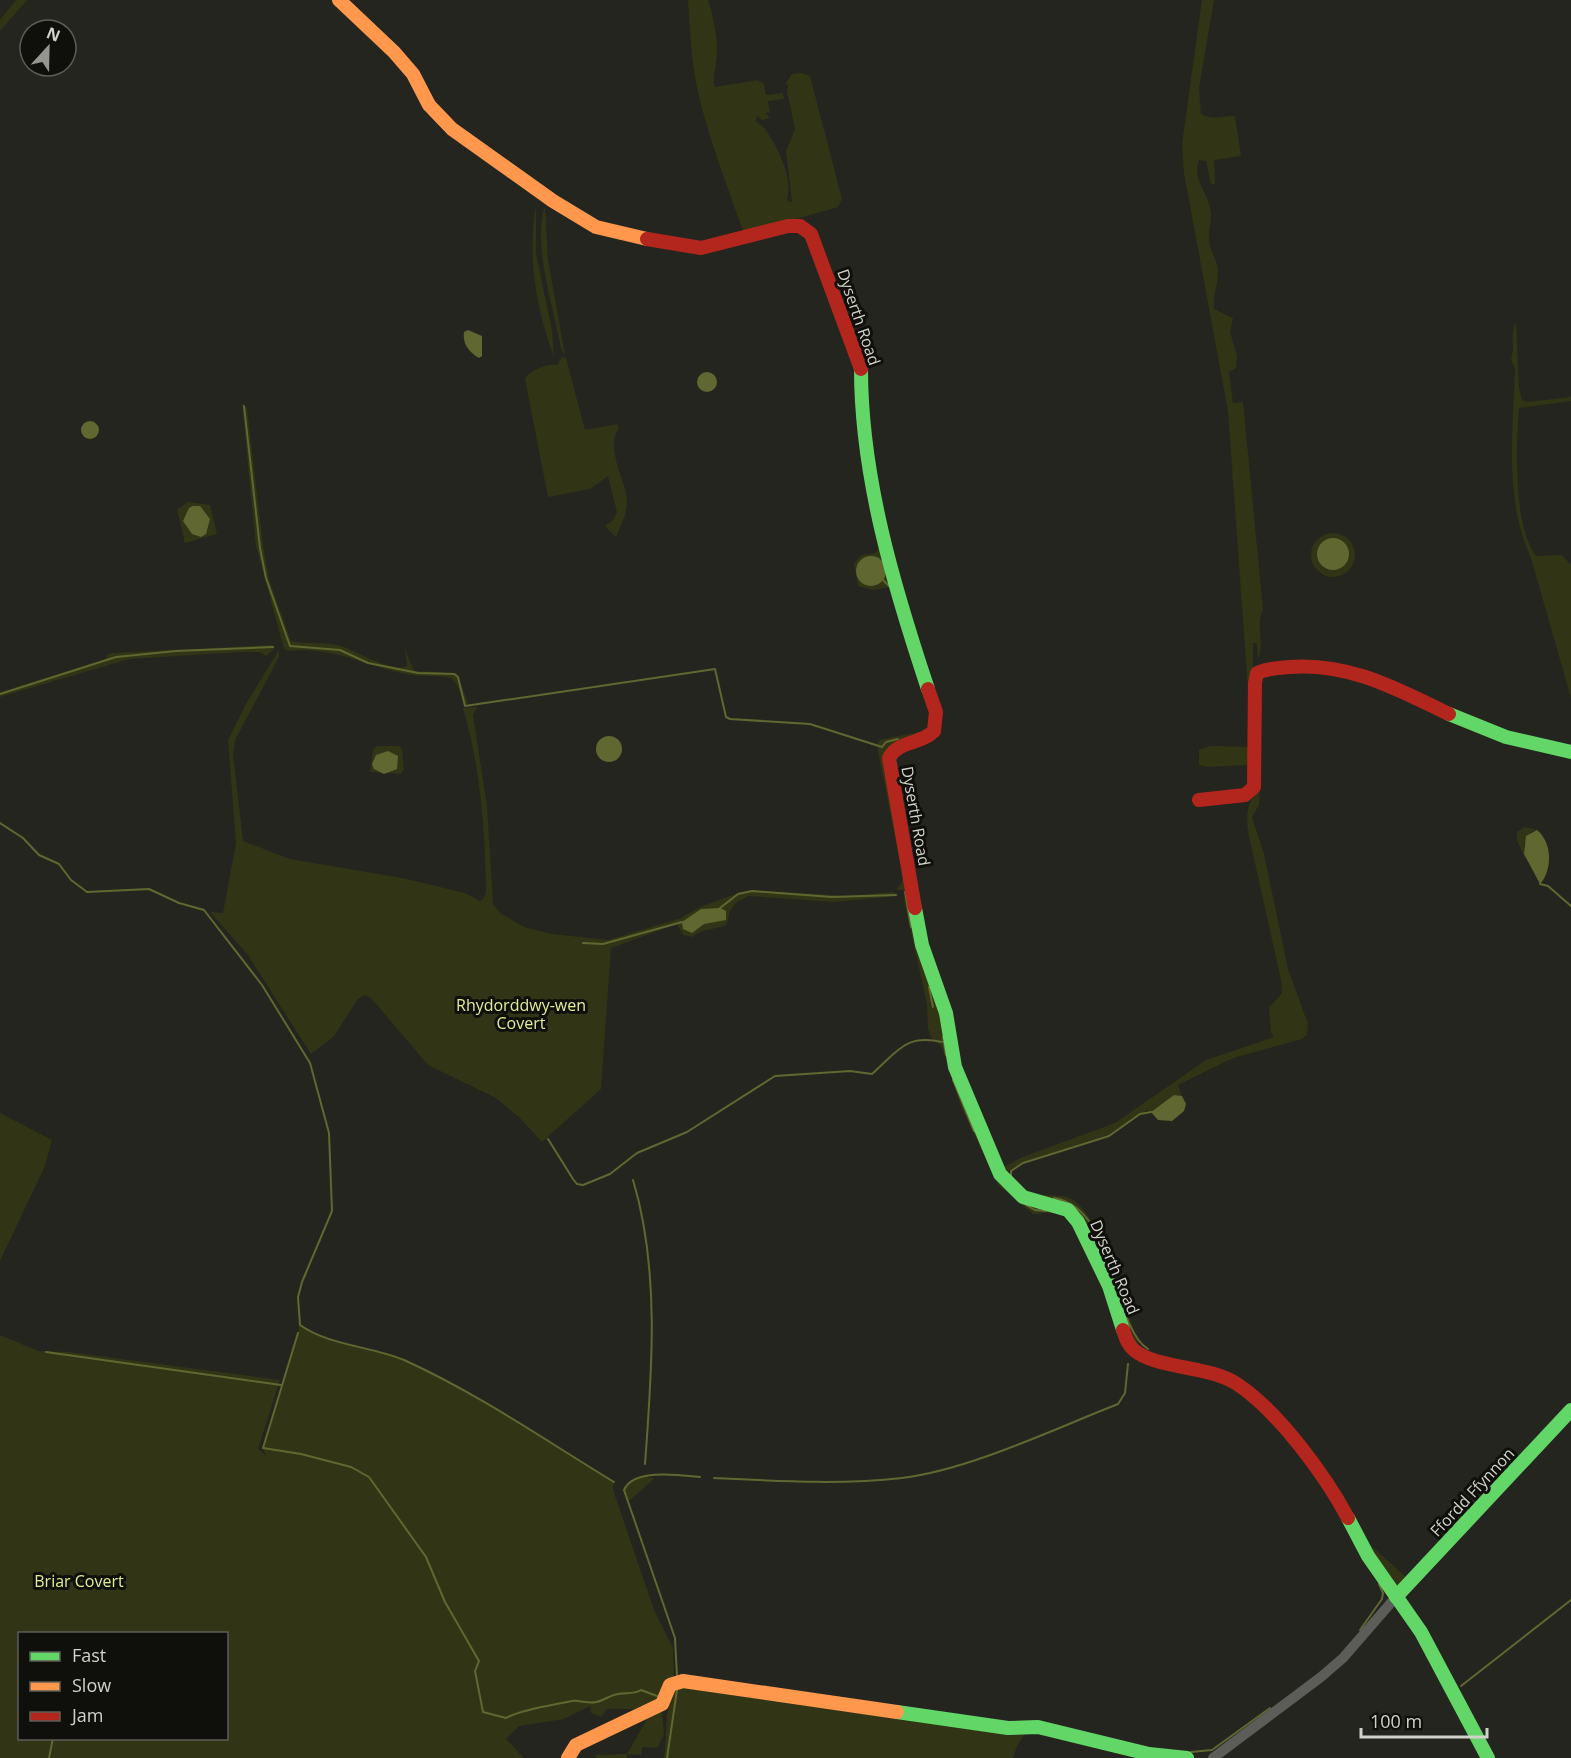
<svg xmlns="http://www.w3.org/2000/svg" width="1571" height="1758" font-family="'Open Sans',sans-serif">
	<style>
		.green { fill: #313515; fill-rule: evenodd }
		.water { fill: #616731 }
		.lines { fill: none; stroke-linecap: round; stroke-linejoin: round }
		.stream { stroke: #616731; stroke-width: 2 }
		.street { stroke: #5c5d58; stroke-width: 10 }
		.fast { stroke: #63d668; stroke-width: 14 }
		.slow { stroke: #ff974d; stroke-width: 14 }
		.jam { stroke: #b3261e; stroke-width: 14 }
		.labels { text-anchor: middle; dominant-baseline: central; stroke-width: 6; stroke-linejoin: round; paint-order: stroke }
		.street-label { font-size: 16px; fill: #d1d2ca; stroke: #0f100b }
		.park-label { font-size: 16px; fill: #e1ec94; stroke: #0f100b }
	</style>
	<rect width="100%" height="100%" fill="#24251e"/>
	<g class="green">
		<path d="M 16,0 L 27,0 L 0,31 L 0,20 Z"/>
		<path d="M 688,0 L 708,0 C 714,19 719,43 716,63 C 715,73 712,77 715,87 L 758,80 L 764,84 L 766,95 L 783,93 L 784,99 L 768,101 L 770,112 L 766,113 L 770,118 L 762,120 L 757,115 L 756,121 C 758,124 764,126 766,130 C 778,149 793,175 787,200 L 792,202 L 786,151 L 795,129 L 787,91 L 788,85 L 785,84 L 792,74 L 802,73 L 810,76 L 842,199 L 838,207 L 751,232 L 746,233 L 742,228 C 726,182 707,135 697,87 C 691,58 690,29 688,0 Z"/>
		<path d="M 1202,0 L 1214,0 L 1199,88 L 1201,114 C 1214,121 1223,115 1235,116 L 1241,156 L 1214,160 L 1215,184 L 1211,184 L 1206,161 L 1199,160 C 1192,179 1207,191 1210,208 C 1213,219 1208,229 1209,240 C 1210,252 1218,261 1218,271 C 1218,284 1213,295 1214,309 L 1233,318 L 1230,332 L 1237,356 L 1236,368 L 1229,372 L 1233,403 L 1243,402 L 1263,609 C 1255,625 1265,643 1258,659 L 1257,643 L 1253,643 L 1253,673 L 1248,689 L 1228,411 L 1184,173 L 1182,144 Z"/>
		<path d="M 536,206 L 536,254 L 552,330 L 554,357 C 536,309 527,256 536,206 Z"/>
		<path d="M 545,206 L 548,260 L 565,355 L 561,349 C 554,308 532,246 545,206 Z"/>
		<path d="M 1516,322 L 1519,388 L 1522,400 L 1527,402 L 1571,397 L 1571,401 L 1519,408 C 1516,446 1513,525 1536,556 L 1562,555 L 1571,565 L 1571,698 L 1531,558 C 1504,500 1513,431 1515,368 L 1511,360 C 1515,348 1510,332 1516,322 Z"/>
		<path d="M 562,357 L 566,358 L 585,430 L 617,424 L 619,428 C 604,449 626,478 627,501 C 627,514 621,525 616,537 L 605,526 L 613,520 L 617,512 L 608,476 L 590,489 L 548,497 L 525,379 C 529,371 547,363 557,365 Z"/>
		<path d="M 242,404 L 247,408 L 263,546 L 269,579 L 291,641 C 308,645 328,641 344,647 C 359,653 394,673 407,666 L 405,649 L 414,671 L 457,673 L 468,703 L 464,705 C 461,697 459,684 452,679 C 447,675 420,677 411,675 C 366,667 336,646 288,651 L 284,649 L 256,546 Z"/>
		<path d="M 188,502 L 210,505 L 217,534 L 185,543 L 177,510 Z"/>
		<circle cx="1333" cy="555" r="22"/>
		<path d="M 880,546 L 890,587 L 873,590 L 858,586 L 854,563 L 862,555 L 876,553 Z"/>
		<path d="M 273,645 L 275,648 L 266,656 L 259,652 L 242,652 L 129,659 L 0,697 L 0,692 L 106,659 L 107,655 L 112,653 Z"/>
		<path d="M 279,650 L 279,657 L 235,740 L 233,754 L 243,841 L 290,859 L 402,878 L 465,893 L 480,901 L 483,899 L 486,893 C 485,830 481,769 463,708 L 477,707 L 473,715 L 487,806 L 493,904 L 500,913 L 524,927 L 552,934 L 608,940 L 681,918 L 700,907 L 741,892 L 752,890 L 848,896 L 894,892 L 898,896 L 834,902 L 748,896 L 736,903 L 730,911 L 727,924 C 715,931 704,927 692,937 L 683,935 L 677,924 L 611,948 L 601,1089 L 542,1142 L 520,1118 L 496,1098 L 428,1065 L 372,999 L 365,995 L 358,999 L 334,1036 L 311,1054 L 248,955 L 210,912 L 223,913 L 236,843 L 228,740 L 247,702 Z"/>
		<path d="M 929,730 L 891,746 L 906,891 L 896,889 L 901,884 L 903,877 L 877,746 L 879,740 Z"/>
		<path d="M 377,746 L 399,746 L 402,749 L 404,769 L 401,774 L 370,772 L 373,750 Z"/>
		<path d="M 1210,746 L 1249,747 L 1249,765 L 1207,767 L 1199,765 L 1199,750 Z"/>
		<path d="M 1260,788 L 1259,805 L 1252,817 L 1264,854 L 1288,969 L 1308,1024 L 1307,1035 L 1302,1039 L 1233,1058 L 1178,1085 L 1182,1096 L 1174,1095 L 1151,1112 L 1147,1110 L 1114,1133 L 1032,1159 L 1008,1171 L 1004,1167 L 1020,1158 L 1115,1123 L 1206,1060 L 1274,1037 L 1271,1033 L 1269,1008 L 1282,993 L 1281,980 L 1248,832 C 1246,812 1247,803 1260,788 Z"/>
		<path d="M 1525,827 L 1537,830 L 1531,832 L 1524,845 L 1526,860 L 1517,841 L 1517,832 Z"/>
		<path d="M 907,896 L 995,1169 L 1060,1212 L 1033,1214 L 998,1185 L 962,1109 L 942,1047 L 931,1037 L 928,1029 L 927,1004 L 904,900 Z"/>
		<path d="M 0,1113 L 52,1140 L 45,1166 L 0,1261 Z"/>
		<path d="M 1034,1195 C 1046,1196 1065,1193 1075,1201 C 1102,1222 1124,1310 1140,1344 L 1135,1341 L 1090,1232 Z"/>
		<path d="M 300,1325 C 330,1346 371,1346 404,1360 C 477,1393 545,1440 614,1482 L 613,1490 L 654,1610 L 673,1648 L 674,1679 L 665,1678 L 664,1696 L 634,1709 L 607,1709 L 601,1717 L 591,1713 L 590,1706 L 564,1719 L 519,1726 L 506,1739 L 524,1758 L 0,1758 L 0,1335 L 38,1351 L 69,1352 L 280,1380 L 258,1449 L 266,1456 L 263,1448 ZM 20,1634 L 226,1634 L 226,1738 L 20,1738 Z"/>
		<path d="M 642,1477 L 655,1478 L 628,1502 L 624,1493 L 625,1486 Z"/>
		<path d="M 1367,1542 L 1408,1579 L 1397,1586 Z"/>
		<path d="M 674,1686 L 1026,1732 L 1017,1746 L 1013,1758 L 664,1758 C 668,1734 664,1706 674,1686 Z"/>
		<path d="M 662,1710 L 664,1735 L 657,1748 L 642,1747 L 641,1755 L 627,1754 L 627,1758 L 596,1758 L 596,1755 L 627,1754 L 650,1714 Z"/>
	</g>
	<g class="water">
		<path d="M 468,330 L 482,336 L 482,356 L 479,358 C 470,353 462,344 464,332 Z"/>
		<circle cx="707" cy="382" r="10"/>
		<circle cx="90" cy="430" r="9"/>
		<path d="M 193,506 L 200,506 L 210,519 L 206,534 L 201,537 L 192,534 L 183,521 L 189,508 Z"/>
		<circle cx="1333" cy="554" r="16"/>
		<circle cx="871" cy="571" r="15"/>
		<circle cx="609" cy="749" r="13"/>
		<path d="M 388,751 L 398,756 L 397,769 L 384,774 L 374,769 L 372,764 L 376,755 Z"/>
		<path d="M 1537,830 C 1553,843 1552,871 1540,884 L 1524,854 L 1526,836 Z"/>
		<path d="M 720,908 L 726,911 L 726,920 L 704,924 L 692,933 L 683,929 L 682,922 L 701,909 Z"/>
		<path d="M 1174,1095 L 1182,1096 L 1186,1104 L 1184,1111 L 1172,1121 L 1158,1120 L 1151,1112 Z"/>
	</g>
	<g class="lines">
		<g class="stream">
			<path d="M 244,406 L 260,548 L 266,578 L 290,646 L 340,650 L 368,663 L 418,673 L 454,674 L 458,677 L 465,706 L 715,669 L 726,717 L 730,719 L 810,724 L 882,747 L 886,742 L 898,739"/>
			<path d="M 883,580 L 889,586"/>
			<path d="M 0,694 L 116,657 L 176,651 L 273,647"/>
			<path d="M 0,823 L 23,838 L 39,855 L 59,864 L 71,880 L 87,892 L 149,889 L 179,903 L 204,910 L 262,985 L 310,1063 L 329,1133 L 332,1211 L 302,1282 L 298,1297 L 300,1325 C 330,1346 371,1346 404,1360 C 477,1393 545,1440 614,1482"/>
			<path d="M 1540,884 L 1548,886 L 1571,906"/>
			<path d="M 905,892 L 911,927"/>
			<path d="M 720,908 L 738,894 L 752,891 L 832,897 L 896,895"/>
			<path d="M 583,943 L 603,944 L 682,922"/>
			<path d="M 929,987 L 933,1007"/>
			<path d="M 943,1037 L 946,1055"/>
			<path d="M 953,1080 L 974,1131"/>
			<path d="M 548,1139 L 573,1179 L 577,1184 L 583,1185 L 610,1174 L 637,1153 L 687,1132 L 775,1076 L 850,1071 L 872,1074 C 898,1051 905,1034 942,1042"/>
			<path d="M 1011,1176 L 1011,1171 L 1023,1163 L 1109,1136 L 1140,1114 L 1151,1112"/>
			<path d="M 633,1180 C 660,1269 652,1372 645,1464"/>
			<path d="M 1054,1198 C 1117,1208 1111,1326 1148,1349"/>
			<path d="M 1026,1205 L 1035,1210 L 1046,1211"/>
			<path d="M 298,1333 L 263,1448 L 301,1454 L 351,1467 L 369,1477 L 426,1557 L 445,1602 L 479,1661 L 475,1671 L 483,1712 L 506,1718 C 522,1709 554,1705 572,1701 C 580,1700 588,1704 596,1702 C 603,1701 610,1695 618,1694 C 626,1692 633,1695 641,1690 L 657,1696"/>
			<path d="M 46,1352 L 281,1385"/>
			<path d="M 714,1478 C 777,1481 839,1485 902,1478 C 969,1470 1054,1429 1118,1404 L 1125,1393 L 1128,1364"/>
			<path d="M 1360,1630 L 1382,1599 L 1383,1593 L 1379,1584"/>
			<path d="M 677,1676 L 675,1638 L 624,1490 C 633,1468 680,1475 700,1477"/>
			<path d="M 1461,1686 L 1571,1600"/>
			<path d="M 1191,1752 L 1212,1750 L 1270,1708"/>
			<path d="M 49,1758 L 53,1738"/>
			<path d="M 667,1758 L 677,1690"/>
		</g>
		<path class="street" d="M 1213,1758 L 1321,1677 L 1343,1658 L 1396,1597"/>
		<g class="fast">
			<path d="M 861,369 C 861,477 894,587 928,689"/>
			<path d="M 1449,714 L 1506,737 L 1571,752"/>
			<path d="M 915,908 L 922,945 L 946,1013 L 955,1067 L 1000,1174 L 1023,1197 L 1068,1210 L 1078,1222 L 1109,1286 L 1123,1330"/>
			<path d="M 1348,1518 L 1368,1556 L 1421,1632 L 1488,1758"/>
			<path d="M 1396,1597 L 1571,1410"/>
			<path d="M 897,1712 L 1008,1728 L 1038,1727 L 1149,1754 L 1187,1758"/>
		</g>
		<g class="slow">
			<path d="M 339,0 L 394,52 L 413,74 L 429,105 L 452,129 L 553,201 L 596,227 L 647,239"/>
			<path d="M 568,1758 L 576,1745 L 662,1704 L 670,1685 L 683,1681 L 897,1712"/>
		</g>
		<g class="jam">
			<path d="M 647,239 L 701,248 L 788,226 L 800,226 L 811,234 L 861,369"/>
			<path d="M 1199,800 L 1245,795 L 1254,787 L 1255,683 L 1257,673 C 1268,668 1278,668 1289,667 C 1349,662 1397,689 1449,714"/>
			<path d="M 915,908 L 889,758 C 899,740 920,745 934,731 L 936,712 L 928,689"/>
			<path d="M 1123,1330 C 1126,1338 1127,1344 1134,1350 C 1156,1369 1208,1365 1237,1384 C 1278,1411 1325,1475 1348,1518"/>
		</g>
	</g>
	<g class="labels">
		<g class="street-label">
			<text transform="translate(859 317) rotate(71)">Dyserth Road</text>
			<text transform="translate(916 816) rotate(80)">Dyserth Road</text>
			<text transform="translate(1115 1267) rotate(67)">Dyserth Road</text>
			<text transform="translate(1472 1492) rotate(-47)">Ffordd Ffynnon</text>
		</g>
		<g class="park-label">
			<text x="521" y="1005">Rhydorddwy-wen<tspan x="521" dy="18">Covert</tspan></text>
			<text x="79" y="1581">Briar Covert</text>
		</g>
	</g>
	<rect x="18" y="1632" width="210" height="108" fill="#0f100b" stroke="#5d5e57" stroke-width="1.5"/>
	<rect x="30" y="1652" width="30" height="9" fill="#63d668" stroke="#5d5e57" stroke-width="1.5"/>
	<text x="72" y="1662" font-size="18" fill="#d1d2ca">Fast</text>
	<rect x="30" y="1682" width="30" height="9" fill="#ff974d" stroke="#5d5e57" stroke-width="1.5"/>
	<text x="72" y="1692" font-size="18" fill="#d1d2ca">Slow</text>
	<rect x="30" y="1712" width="30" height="9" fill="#b3261e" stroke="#5d5e57" stroke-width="1.5"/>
	<text x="72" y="1722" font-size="18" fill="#d1d2ca">Jam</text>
	<g transform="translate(48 48) rotate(22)"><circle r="28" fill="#0f100b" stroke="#5d5e57" stroke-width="1.5"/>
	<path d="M0-4.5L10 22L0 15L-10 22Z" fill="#94958e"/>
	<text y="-9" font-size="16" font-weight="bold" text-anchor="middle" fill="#d1d2ca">N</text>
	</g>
	<path d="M1361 1728v9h126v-9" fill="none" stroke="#d1d2ca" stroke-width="3"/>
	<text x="1370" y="1728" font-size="18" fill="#d1d2ca" stroke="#0f100b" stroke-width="4.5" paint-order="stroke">100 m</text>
</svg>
